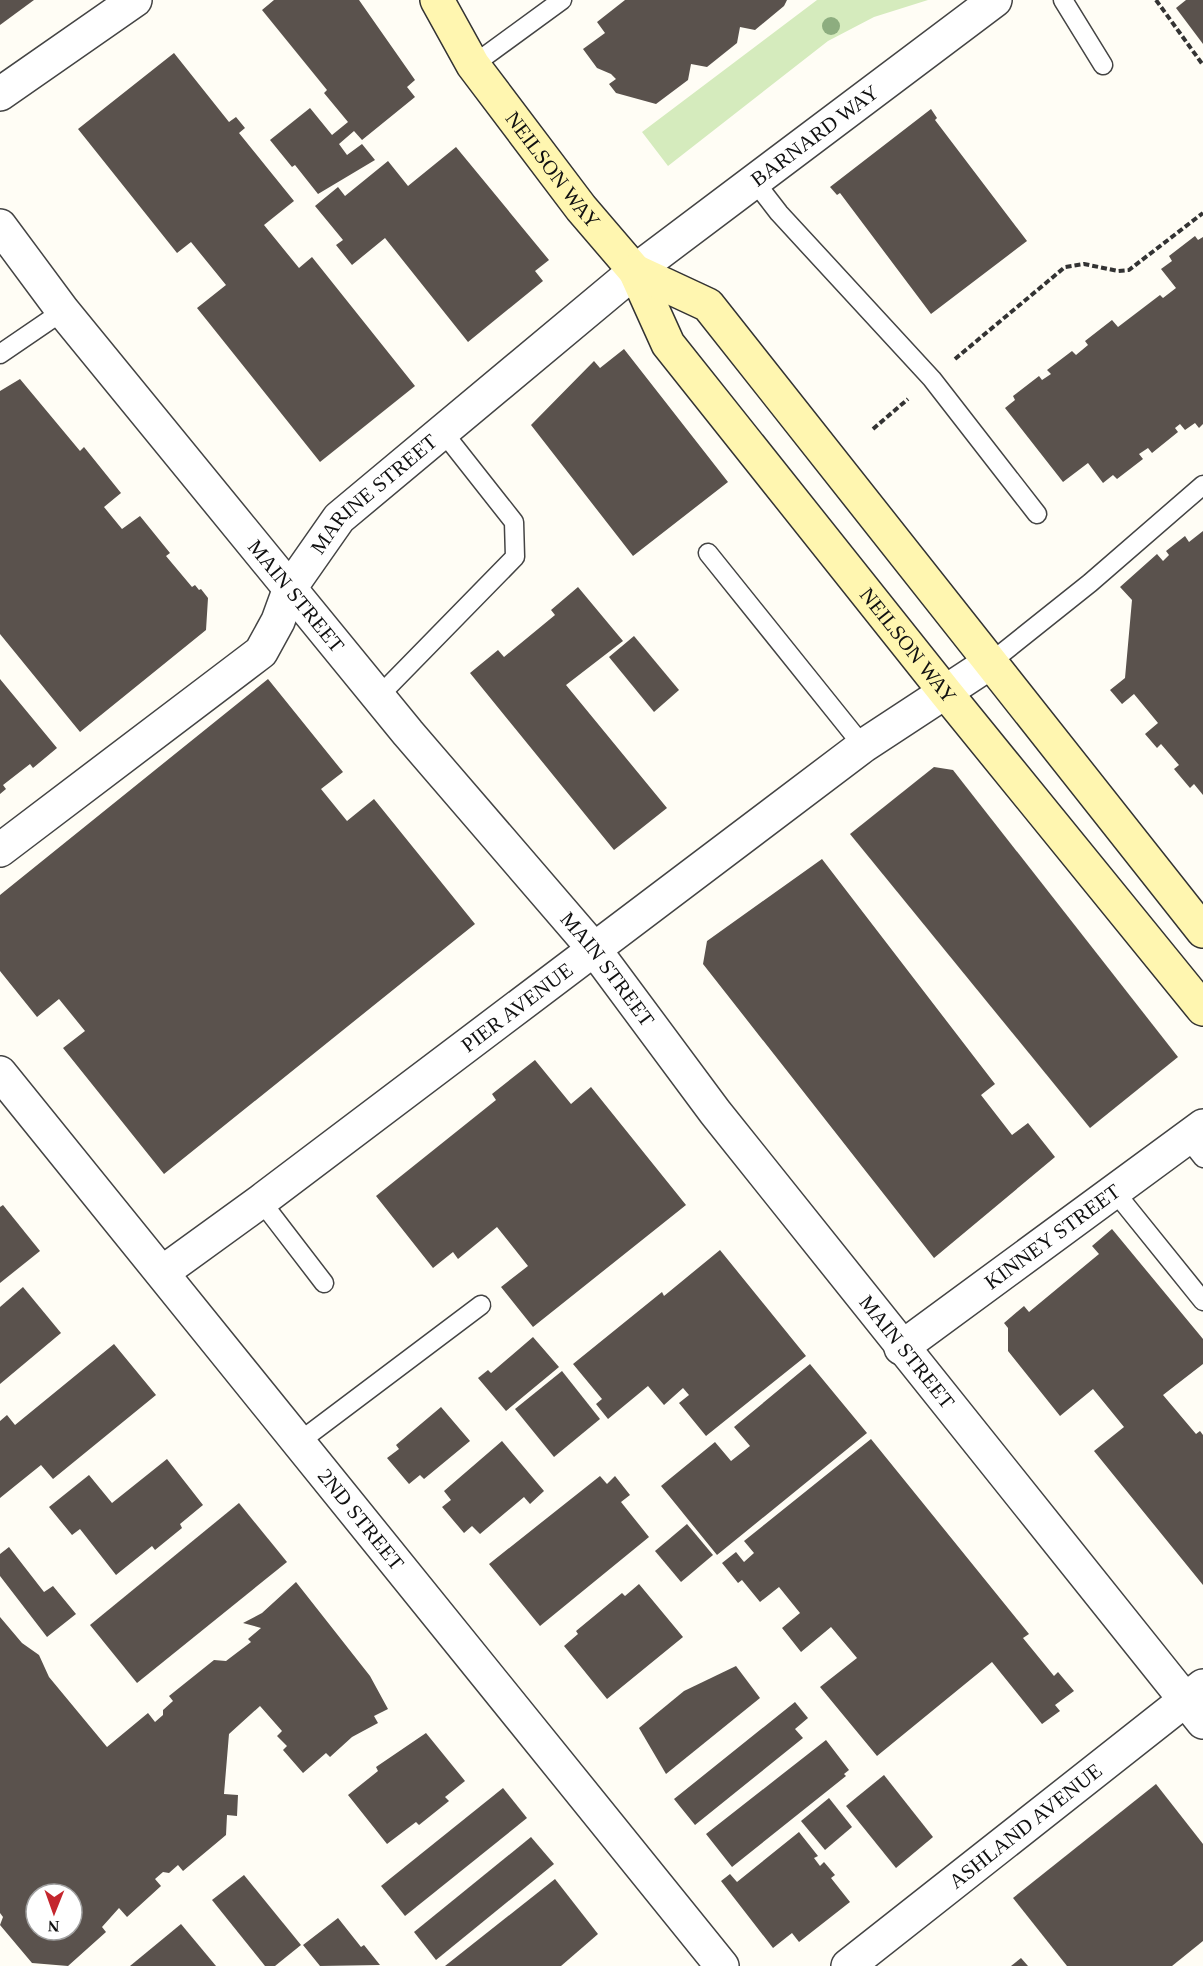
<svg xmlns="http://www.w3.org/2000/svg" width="1203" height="1966" font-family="'Times New Roman',serif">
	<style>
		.green { fill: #d5ebbd }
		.building { fill: #5a524d; fill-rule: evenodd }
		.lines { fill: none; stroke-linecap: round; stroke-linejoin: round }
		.service-casing { stroke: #444; stroke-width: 21 }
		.minor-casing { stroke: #444; stroke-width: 36 }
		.tertiary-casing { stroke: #444; stroke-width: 36 }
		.secondary-casing { stroke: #333; stroke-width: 36 }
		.path { stroke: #333; stroke-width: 4; stroke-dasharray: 6 3; stroke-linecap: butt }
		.service { stroke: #fff; stroke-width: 18 }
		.minor { stroke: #fff; stroke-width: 33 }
		.tertiary { stroke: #fff; stroke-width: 33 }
		.secondary { stroke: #fff6b0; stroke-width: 33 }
		.tree { fill: #8dad7f }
		.labels { text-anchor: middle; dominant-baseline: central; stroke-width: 6; stroke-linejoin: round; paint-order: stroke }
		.street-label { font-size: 21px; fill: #111; stroke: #fff }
	</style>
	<rect width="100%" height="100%" fill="#fffdf5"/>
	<path class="green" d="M 817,0 L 928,0 L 874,17 L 828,41 L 668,166 L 642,132 Z"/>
	<g class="building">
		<path d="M 0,0 L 34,0 L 0,25 Z"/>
		<path d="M 274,0 L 359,0 L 415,80 L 407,87 L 415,97 L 362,140 L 354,131 L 339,144 L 347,155 L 362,144 L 375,160 L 318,194 L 295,165 L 292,167 L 270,140 L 310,108 L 332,135 L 348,122 L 324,93 L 327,90 L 262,10 Z"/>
		<path d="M 625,0 L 787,0 L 784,6 L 755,30 L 740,27 L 737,43 L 707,67 L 691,64 L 688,80 L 656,104 L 616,93 L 609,84 L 616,79 L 611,74 L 597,68 L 583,49 L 605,33 L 597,22 Z"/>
		<path d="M 1186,0 L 1203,0 L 1203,44 L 1176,8 Z"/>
		<path d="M 174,53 L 229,122 L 236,117 L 245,128 L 239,133 L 294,201 L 264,225 L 299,268 L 312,257 L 415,386 L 320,462 L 197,308 L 226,285 L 191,242 L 177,253 L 78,129 Z"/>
		<path d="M 931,109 L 937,118 L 935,120 L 1027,241 L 931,314 L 840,193 L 837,195 L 830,187 Z"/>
		<path d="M 456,147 L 549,260 L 535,271 L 543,281 L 468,342 L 385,238 L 352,265 L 336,245 L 343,240 L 315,206 L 338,187 L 345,196 L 388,161 L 408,186 Z"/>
		<path d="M 1195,236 L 1198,240 L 1203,237 L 1203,424 L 1199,428 L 1195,423 L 1185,430 L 1180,424 L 1175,428 L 1178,432 L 1152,453 L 1148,448 L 1139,454 L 1143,459 L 1117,479 L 1113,475 L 1103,483 L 1088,463 L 1063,482 L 1005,408 L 1015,400 L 1013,396 L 1039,376 L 1042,380 L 1051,374 L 1047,370 L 1072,351 L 1076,355 L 1088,345 L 1085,341 L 1112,320 L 1118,327 L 1160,295 L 1163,298 L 1176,288 L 1161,269 L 1172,261 L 1169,256 Z"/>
		<path d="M 624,349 L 728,482 L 633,556 L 531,425 L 594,361 L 600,368 Z"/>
		<path d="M 20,379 L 80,451 L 84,447 L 121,493 L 104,507 L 122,529 L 140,516 L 170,553 L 166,556 L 192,587 L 195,585 L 199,590 L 201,589 L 208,598 L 206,630 L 80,732 L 0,634 L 0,391 Z"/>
		<path d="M 1203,531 L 1203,795 L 1194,784 L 1190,788 L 1174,769 L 1179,765 L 1161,744 L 1157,748 L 1145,734 L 1158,723 L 1134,694 L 1122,704 L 1110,690 L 1125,678 L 1132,600 L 1120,587 L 1157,554 L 1163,561 L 1169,555 L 1166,551 L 1185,536 L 1189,542 Z"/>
		<path d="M 578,587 L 623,641 L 566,685 L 667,808 L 614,850 L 470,673 L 498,650 L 504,657 L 555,615 L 551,610 Z"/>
		<path d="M 634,636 L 679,690 L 654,712 L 609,657 Z"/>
		<path d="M 0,679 L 57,748 L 33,768 L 30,764 L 3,785 L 6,789 L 0,794 Z"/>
		<path d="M 268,679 L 343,772 L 321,789 L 347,821 L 374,799 L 475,924 L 164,1174 L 63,1048 L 85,1031 L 59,999 L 37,1017 L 0,971 L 0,895 Z"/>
		<path d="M 934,767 L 953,770 L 1178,1057 L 1090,1128 L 850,834 Z"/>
		<path d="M 822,859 L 995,1084 L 981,1095 L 1012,1135 L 1028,1123 L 1055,1157 L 934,1258 L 703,964 L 707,941 Z"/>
		<path d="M 535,1060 L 571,1104 L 591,1087 L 686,1205 L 533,1327 L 501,1287 L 528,1266 L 497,1227 L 458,1259 L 453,1252 L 433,1268 L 376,1196 L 496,1100 L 492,1094 Z"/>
		<path d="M 3,1205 L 40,1251 L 0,1283 L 0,1207 Z"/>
		<path d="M 1112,1229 L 1203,1339 L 1203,1364 L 1163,1395 L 1196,1434 L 1200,1431 L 1203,1435 L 1203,1585 L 1094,1451 L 1124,1427 L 1093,1389 L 1060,1416 L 1008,1351 L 1008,1328 L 1004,1323 L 1024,1306 L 1029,1312 L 1099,1254 L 1092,1246 Z"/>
		<path d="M 720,1250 L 806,1356 L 706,1436 L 679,1403 L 689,1395 L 683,1388 L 664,1405 L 648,1386 L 608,1419 L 596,1404 L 602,1399 L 573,1364 L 662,1292 L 664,1296 Z"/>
		<path d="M 23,1287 L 61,1333 L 0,1384 L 0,1307 Z"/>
		<path d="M 533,1337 L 559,1367 L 506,1411 L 478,1378 L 488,1370 L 491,1373 Z"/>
		<path d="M 114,1344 L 156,1395 L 53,1479 L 41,1465 L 0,1498 L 0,1421 L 7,1415 L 15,1425 Z"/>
		<path d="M 810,1364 L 867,1433 L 717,1555 L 661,1486 L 715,1442 L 731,1461 L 750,1446 L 734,1427 Z"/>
		<path d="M 562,1371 L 600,1419 L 554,1457 L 515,1409 Z"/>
		<path d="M 441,1407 L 470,1441 L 424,1479 L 420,1475 L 409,1484 L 387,1458 L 399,1449 L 396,1445 Z"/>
		<path d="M 871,1439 L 1029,1634 L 1023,1638 L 1054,1676 L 1058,1672 L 1074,1691 L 1055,1705 L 1060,1711 L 1042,1724 L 992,1662 L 877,1756 L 820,1687 L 857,1658 L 831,1627 L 801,1652 L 782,1628 L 800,1613 L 779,1587 L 760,1602 L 742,1580 L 738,1583 L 722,1563 L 736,1552 L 744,1562 L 754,1553 L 744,1541 Z"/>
		<path d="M 502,1441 L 544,1491 L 530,1504 L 524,1497 L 480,1534 L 472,1526 L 464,1533 L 442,1507 L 451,1500 L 444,1491 Z"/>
		<path d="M 167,1459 L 203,1505 L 180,1524 L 182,1528 L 155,1550 L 152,1546 L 116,1575 L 80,1529 L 72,1535 L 49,1507 L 89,1475 L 112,1503 Z"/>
		<path d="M 600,1476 L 607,1484 L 615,1476 L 630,1495 L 621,1502 L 649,1537 L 540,1626 L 489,1564 Z"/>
		<path d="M 239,1503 L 287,1562 L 137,1683 L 90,1625 Z"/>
		<path d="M 687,1524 L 713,1555 L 681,1582 L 655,1551 Z"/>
		<path d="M 9,1547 L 44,1592 L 53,1586 L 76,1614 L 47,1637 L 0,1576 L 0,1554 Z"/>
		<path d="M 296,1582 L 370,1676 L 388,1709 L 374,1716 L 378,1723 L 352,1737 L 330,1757 L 326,1753 L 303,1773 L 283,1750 L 287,1746 L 277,1736 L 282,1731 L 260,1706 L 229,1734 L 224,1794 L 238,1795 L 237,1816 L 227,1815 L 226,1835 L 183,1871 L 178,1865 L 169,1873 L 163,1872 L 155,1879 L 161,1886 L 127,1917 L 119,1908 L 102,1927 L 106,1932 L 68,1966 L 32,1963 L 0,1925 L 3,1917 L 0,1913 L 0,1617 L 22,1643 L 39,1655 L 49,1677 L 107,1747 L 148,1713 L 155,1722 L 163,1715 L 163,1710 L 173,1701 L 169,1696 L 214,1660 L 226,1661 L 251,1642 L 248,1639 L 261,1628 L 243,1623 L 262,1613 ZM 36,1894 L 72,1894 L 72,1930 L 36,1930 Z"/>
		<path d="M 639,1584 L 683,1637 L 607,1699 L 564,1646 L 578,1634 L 576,1631 L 622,1593 L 625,1596 Z"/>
		<path d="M 736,1666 L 760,1698 L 666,1774 L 639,1728 L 684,1691 Z"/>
		<path d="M 795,1702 L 808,1718 L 795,1729 L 803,1738 L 695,1825 L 674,1799 Z"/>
		<path d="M 426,1733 L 465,1781 L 445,1797 L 449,1801 L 419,1825 L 416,1822 L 387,1844 L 348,1795 L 378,1771 L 376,1767 Z"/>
		<path d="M 826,1740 L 849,1770 L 844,1774 L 846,1776 L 732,1867 L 706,1834 Z"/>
		<path d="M 884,1775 L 933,1837 L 896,1868 L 846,1806 Z"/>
		<path d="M 1156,1784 L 1203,1844 L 1203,1941 L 1172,1966 L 1067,1966 L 1013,1898 Z"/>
		<path d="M 503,1788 L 527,1818 L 405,1916 L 381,1886 Z"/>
		<path d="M 829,1798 L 852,1827 L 825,1850 L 801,1821 Z"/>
		<path d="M 799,1832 L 818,1856 L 814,1858 L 820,1866 L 824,1862 L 835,1875 L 831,1878 L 850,1902 L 799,1942 L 792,1933 L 773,1948 L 721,1881 L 730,1874 L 737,1882 Z"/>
		<path d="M 531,1837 L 554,1864 L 436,1960 L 414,1932 Z"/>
		<path d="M 244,1875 L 301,1945 L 275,1966 L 265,1966 L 212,1900 Z"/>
		<path d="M 555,1879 L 598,1934 L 561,1966 L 445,1966 Z"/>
		<path d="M 338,1918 L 361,1947 L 364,1945 L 380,1965 L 320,1966 L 303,1945 Z"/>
		<path d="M 181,1924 L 216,1966 L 130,1966 Z"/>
		<path d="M 1021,1958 L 1028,1966 L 1011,1966 Z"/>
	</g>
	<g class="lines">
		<g class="service-casing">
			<g id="service">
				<path d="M 1063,0 L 1103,65"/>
				<path d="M 473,65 L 562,0"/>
				<path d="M 755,182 L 779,213 L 932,379 L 1037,514"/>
				<path d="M 0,354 L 63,311"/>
				<path d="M 708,553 L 863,746"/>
				<path d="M 991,662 L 1090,583 L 1203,485"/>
				<path d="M 378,697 L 515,557 L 514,522 L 443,432"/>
				<path d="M 1187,1138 L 1203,1158"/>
				<path d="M 1115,1192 L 1203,1301"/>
				<path d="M 261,1201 L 324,1283"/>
				<path d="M 299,1442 L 481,1305"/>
			</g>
		</g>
		<g class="minor-casing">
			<g id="minor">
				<path d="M 0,94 L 135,0"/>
				<path id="s1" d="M 0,850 L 261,652 L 278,621 L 290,588 L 339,518 L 635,271"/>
				<path id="s2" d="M 0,1073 L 722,1966"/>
				<path id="s3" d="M 163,1272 L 261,1201 L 863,746 L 991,662"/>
				<path id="s4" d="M 901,1348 L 1203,1126"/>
				<path id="s5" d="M 848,1966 L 1203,1686"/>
			</g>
		</g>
		<g class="tertiary-casing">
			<g id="tertiary">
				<path id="s6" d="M 0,226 L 63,311 L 408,733 L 594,949 L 715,1112 L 1203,1722"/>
				<path id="s7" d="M 635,271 L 995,0"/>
			</g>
		</g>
		<g class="secondary-casing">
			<g id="secondary">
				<path id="s8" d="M 437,0 L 473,65 L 581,208 L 635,271 L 668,344 L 946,693 L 1203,1009"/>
				<path d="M 635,271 L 708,305 L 1203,931"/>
			</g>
		</g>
		<g class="path">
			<path d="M 1156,0 L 1203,65"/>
			<path d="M 955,359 L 1065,267 L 1084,264 L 1118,271 L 1129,270 L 1203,213"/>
			<path d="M 873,429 L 908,399"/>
		</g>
		<use href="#service" class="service"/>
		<use href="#minor" class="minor"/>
		<use href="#tertiary" class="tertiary"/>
		<use href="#secondary" class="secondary"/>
	</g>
	<circle class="tree" cx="831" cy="26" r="9"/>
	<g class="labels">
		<g class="street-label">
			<text stroke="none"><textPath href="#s7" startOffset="225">BARNARD WAY</textPath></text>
			<text stroke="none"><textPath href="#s8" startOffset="206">NEILSON WAY</textPath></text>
			<text stroke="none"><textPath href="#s1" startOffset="525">MARINE STREET</textPath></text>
			<text stroke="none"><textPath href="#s6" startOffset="474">MAIN STREET</textPath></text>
			<text stroke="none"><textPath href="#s8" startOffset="802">NEILSON WAY</textPath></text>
			<text stroke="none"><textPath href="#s6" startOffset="960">MAIN STREET</textPath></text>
			<text stroke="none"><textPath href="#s3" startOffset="442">PIER AVENUE</textPath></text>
			<text stroke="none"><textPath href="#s4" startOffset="188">KINNEY STREET</textPath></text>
			<text stroke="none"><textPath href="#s6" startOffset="1446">MAIN STREET</textPath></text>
			<text stroke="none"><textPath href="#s2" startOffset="574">2ND STREET</textPath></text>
			<text stroke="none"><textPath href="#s5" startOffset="226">ASHLAND AVENUE</textPath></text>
		</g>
	</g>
	<g transform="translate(54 1912) rotate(181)"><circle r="28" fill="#ffffff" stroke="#a0a0a0" stroke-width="1.5"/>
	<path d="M0-4.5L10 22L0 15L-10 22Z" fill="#c4262e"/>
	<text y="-9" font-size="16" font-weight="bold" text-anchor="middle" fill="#111111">N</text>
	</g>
</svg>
